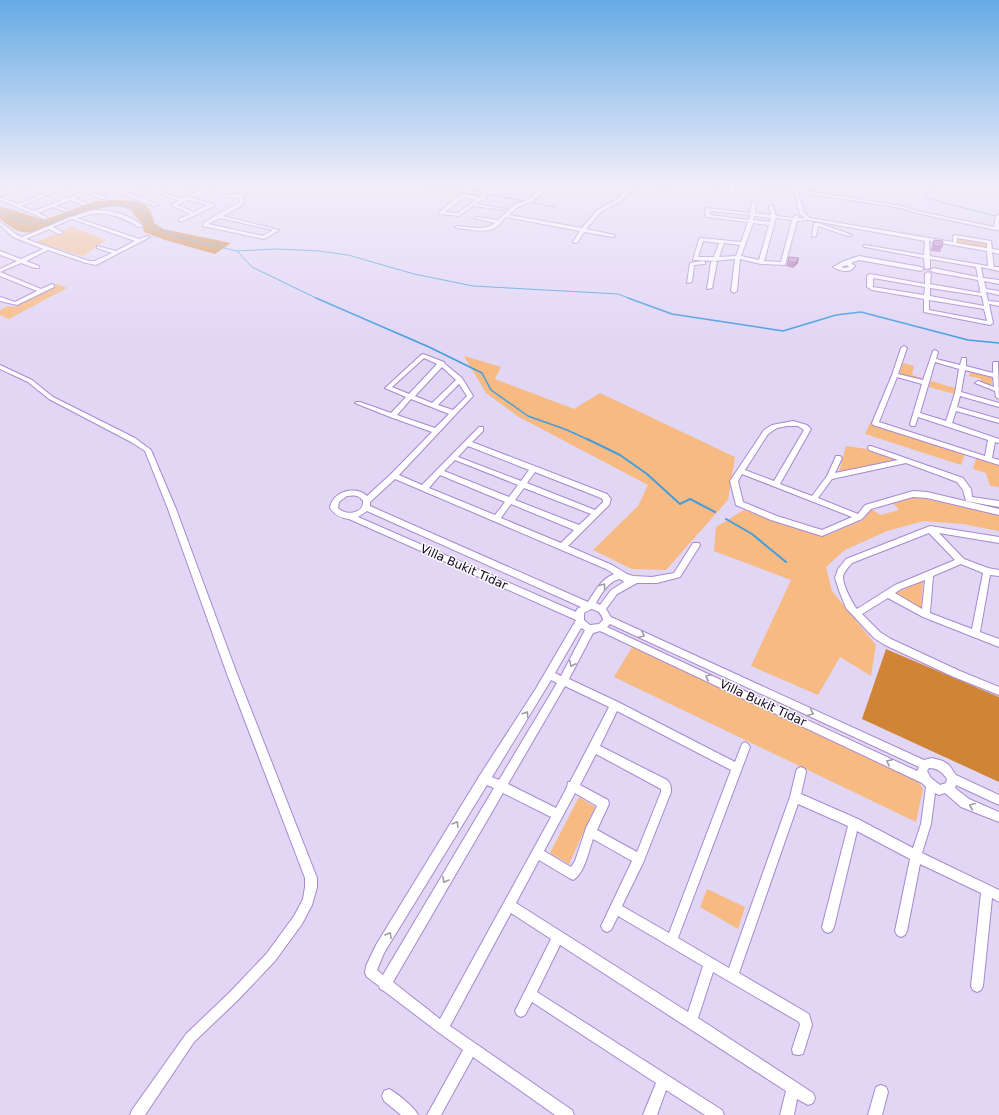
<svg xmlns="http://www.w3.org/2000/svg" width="999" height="1115" font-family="'DejaVu Sans',sans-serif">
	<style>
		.green { fill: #f7ba82 }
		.forest { fill: #cf8436 }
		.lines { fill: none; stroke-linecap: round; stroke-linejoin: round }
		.stream-far2 { stroke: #439edf; stroke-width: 1 }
		.stream-far1 { stroke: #439edf; stroke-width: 1.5 }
		.stream { stroke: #439edf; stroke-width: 2 }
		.minor-casing { stroke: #a788cf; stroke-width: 2 }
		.tertiary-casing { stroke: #a788cf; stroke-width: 2 }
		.minor { fill: #fff; fill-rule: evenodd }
		.tertiary { fill: #fff; fill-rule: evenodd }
		.wall { fill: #ae73b5 }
		.shaded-wall { fill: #8d5e93 }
		.building { fill: #ca86d2; stroke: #8d5e93 }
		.oneway { stroke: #a09ba5 }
		.labels { text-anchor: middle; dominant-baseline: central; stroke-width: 3; stroke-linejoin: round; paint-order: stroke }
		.street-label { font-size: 12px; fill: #11051e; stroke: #fdfdfd }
	</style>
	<rect width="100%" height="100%" fill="#e2d6f5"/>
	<g class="green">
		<path d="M 72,227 L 106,240 L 83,256 L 37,242 Z"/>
		<path d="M 957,237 L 986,243 L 986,248 L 957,243 Z"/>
		<path d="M 57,284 L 67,288 L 9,319 L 0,315 L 0,310 L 7,306 L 14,307 Z"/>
		<path d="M 464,356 L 501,367 L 495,379 L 574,409 L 600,393 L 735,457 L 728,500 L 666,570 L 632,569 L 593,550 L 638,506 L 648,485 L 519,417 L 486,393 Z"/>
		<path d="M 903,363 L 914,366 L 912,375 L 925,379 L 925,381 L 899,375 Z"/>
		<path d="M 970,371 L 993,378 L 991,385 L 981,383 L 981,379 L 969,376 Z"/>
		<path d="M 931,381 L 955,388 L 954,394 L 929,387 Z"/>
		<path d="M 870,423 L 965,454 L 961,465 L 865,434 Z"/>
		<path d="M 846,446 L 867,449 L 898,460 L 839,472 Z"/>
		<path d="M 976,458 L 999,466 L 999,487 L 990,486 L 986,473 L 973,469 Z"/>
		<path d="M 917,497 L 999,515 L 999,531 L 963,524 L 924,521 L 887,531 L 845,550 L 826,567 L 832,591 L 876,645 L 871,676 L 840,657 L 818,695 L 751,666 L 791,580 L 714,551 L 716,527 L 744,510 L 788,526 L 825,536 L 863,520 L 872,509 L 880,515 L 899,510 L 893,503 Z"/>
		<path d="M 923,581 L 921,609 L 893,594 Z"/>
		<path d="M 632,647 L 918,781 L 923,789 L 916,822 L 614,677 Z"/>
		<path d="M 579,797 L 595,807 L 569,864 L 550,853 Z"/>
		<path d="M 707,889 L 745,907 L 738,929 L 700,907 Z"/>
	</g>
	<g class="forest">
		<path d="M 113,200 C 134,201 151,199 154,223 L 163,229 L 231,243 L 215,254 L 165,240 L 144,232 C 143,225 141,222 136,217 C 134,215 132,211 130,210 C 113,197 54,223 36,232 C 18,234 14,229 0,219 L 0,206 L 44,220 L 96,201 Z"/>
		<path d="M 886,649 L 999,697 L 999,782 L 862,719 Z"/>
	</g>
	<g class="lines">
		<g class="stream-far2">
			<path d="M 412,185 L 492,195 L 555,207"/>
			<path d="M 932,185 L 926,198 L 999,217"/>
			<path d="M 0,212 L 17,217 L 19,221 L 31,224 L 49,223 L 97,205 L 133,206 L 140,210 L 152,227 L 183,238 L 237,251 L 252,267 L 318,299"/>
			<path d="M 237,251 L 276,249 L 319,251 L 348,255 L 414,274 L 473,286 L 618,294 L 631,299"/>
		</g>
		<g class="stream-far1">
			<path d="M 316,298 L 429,347 L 482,373 L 491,390 L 528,416 L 567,430 L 589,440"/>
			<path d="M 628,298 L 672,314 L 783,331 L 836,315 L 861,312 L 968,340 L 999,343"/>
		</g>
		<g class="stream">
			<path d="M 587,439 L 620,455 L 647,474 L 680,504 L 690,499 L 715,512"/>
			<path d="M 726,519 L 752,534 L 786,562"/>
		</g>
		<g class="minor-casing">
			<g id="minor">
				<path d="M 1,185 L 7,185 L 14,188 L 23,185 L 29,185 L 0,196 L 0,193 L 10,190 Z"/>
				<path d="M 66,185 L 75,185 L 87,190 L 100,185 L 108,185 L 158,205 L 154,206 L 104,187 L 91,192 L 105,197 L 105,199 L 101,199 L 87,193 L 75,198 L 86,203 L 86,205 L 82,205 L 71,200 L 56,206 L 68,210 L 68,212 L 52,207 L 38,213 L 47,217 L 47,218 L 45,219 L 0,200 L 0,197 L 18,204 ZM 70,186 L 83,192 L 34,211 L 21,206 Z"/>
				<path d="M 137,185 L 143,185 L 182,199 L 202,190 L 187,185 C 202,185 219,196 232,195 C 243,195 250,185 261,185 L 241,196 L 244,199 L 243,205 L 223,216 L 279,230 L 264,239 L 203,226 L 203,223 L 240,202 L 240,199 L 237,197 L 230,198 L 206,191 L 192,198 L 214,204 L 214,206 L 183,221 L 179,221 L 179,219 L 190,214 L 171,205 L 179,201 ZM 188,200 L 208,205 L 194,212 L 177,205 ZM 220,218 L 273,230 L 263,236 L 208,224 Z"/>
				<path d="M 427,185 L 437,185 L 482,193 L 491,185 L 496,185 L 485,194 L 487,199 L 481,200 L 476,204 L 506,209 L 504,210 L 473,206 L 459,216 L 439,214 L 439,212 L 461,194 L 482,197 L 481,195 ZM 464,197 L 476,200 L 458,213 L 445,212 Z"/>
				<path d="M 546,185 L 551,185 L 533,201 L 518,207 L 509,215 L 582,228 L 597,210 L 617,199 L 631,185 L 636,185 L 621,201 L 601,212 L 586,229 L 615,235 L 615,236 L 613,237 L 584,232 L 577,243 L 575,243 L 573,242 L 580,231 L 506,217 C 502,221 498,227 493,229 C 482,233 468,229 457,228 L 455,227 L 457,226 C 469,227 486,231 495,223 L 474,218 L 476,217 L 498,220 L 514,205 L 529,199 Z"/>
				<path d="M 654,185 L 663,185 L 668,187 L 666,188 Z"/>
				<path d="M 714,185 L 718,185 L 716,190 L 714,191 L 712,190 Z"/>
				<path d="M 732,185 L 736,185 L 733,193 L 731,194 L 729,193 Z"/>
				<path d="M 769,185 L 902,206 L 917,211 L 994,227 L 996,216 L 999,215 L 999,230 L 996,230 L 916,213 L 901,208 L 798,192 L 804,213 L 810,218 L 953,242 L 953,236 L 955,235 L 991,241 L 992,249 L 999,250 L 999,254 L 992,252 L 994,267 L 999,267 L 999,271 L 981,267 L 983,278 L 999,280 L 999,284 L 984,281 L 986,289 L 999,291 L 999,295 L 986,292 L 988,301 L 999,302 L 999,306 L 989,304 L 993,323 L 990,325 L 924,312 L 924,299 L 872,290 L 867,287 L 867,276 L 870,274 L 925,284 L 925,274 L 928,272 L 931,274 L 930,284 L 981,293 L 979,290 L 980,289 L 978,280 L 933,272 L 930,270 L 933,268 L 978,277 L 976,267 L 930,259 L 930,268 L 925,269 L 924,258 L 865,247 L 863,246 L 865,245 L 924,255 L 925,241 L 809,220 L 797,221 L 785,265 L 761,264 L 740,259 L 737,291 L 734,293 L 731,291 L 735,259 L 714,261 L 717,262 L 712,288 L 707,289 L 711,262 L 714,261 L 693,260 L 699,239 L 701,238 L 741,242 L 748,222 L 707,217 L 705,215 L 706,208 L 750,213 L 752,203 L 754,202 L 756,203 L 755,213 L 771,215 L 769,206 L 771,205 L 773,206 L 776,216 L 793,218 L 796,215 L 798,216 L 798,218 L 805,218 L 800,214 L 794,191 L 771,187 L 769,187 ZM 710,211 L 750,215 L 749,220 L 710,215 ZM 754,216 L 771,218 L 770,222 L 753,220 ZM 776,218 L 792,220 L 781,262 L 764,261 ZM 753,223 L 769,225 L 759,260 L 741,256 ZM 957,238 L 987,243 L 987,248 L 957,243 ZM 703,241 L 719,243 L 714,257 L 698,257 ZM 929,241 L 987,251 L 988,266 L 930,256 ZM 724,243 L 740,245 L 736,256 L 719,257 ZM 873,278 L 925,287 L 924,295 L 873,287 ZM 930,288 L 982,296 L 984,306 L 930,296 ZM 929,300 L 984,309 L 987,321 L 929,310 Z"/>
				<path d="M 93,210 C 110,209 130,215 143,226 L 139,227 C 115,214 104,209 77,218 L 139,239 L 148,236 L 150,237 L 96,265 L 86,263 L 48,250 L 26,261 L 39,266 L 39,268 L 35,268 L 21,263 L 0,272 L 41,289 L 52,284 L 54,285 L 54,287 L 17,305 L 0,301 L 0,297 L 15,302 L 37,291 L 0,276 L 0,269 L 17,261 L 0,255 L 0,251 L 21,259 L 43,249 L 13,237 L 0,225 L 0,222 L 17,235 L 22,237 L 71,217 ZM 72,219 L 135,241 L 116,251 L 97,246 L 97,248 L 112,253 L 95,261 L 89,261 L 26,239 L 49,229 L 58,234 L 62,234 L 62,232 L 53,227 Z"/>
				<path d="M 814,223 L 818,223 L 852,235 L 848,236 L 818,226 L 816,236 L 812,237 Z"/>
				<path d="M 859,256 L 921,267 L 924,269 L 921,271 L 859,260 L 851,263 L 855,266 C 850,274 840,271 833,267 L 844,261 ZM 847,265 L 849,267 L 845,268 L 841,267 Z"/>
				<path d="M 703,261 L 705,262 L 705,264 L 694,265 L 692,282 L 687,283 L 690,263 Z"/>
				<path d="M 904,346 L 907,348 L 898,374 L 923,380 L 933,351 L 935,350 L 938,352 L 936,359 L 960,365 L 962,358 L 966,358 L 966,366 L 993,373 L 993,363 L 994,362 L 998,362 L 999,399 L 996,397 L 995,391 L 975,383 L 978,381 L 994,387 L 993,377 L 965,370 L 961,392 L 999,403 L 999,407 L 960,396 L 957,407 L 999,419 L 999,423 L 956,411 L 952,423 L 999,439 L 999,443 L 995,442 L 992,458 L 999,460 L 999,465 L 873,425 L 872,423 L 892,375 L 901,348 ZM 935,362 L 959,369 L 955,393 L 946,421 L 920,413 ZM 897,377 L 922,384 L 910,424 L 911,426 L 915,426 L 918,417 L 988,440 L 985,456 L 879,422 Z"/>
				<path d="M 423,354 L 444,362 L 445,364 L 462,378 L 473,396 L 399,475 L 422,485 L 479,427 L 483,427 L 483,431 L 472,442 L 607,494 L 611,499 L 609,505 L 568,546 L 612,565 L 627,574 L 633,576 L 652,577 L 674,573 L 693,543 L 699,543 L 700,545 L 699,547 L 680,577 L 657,583 L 637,583 L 617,594 L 606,609 L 611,617 L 924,760 L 932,758 L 943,761 L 949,765 L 956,775 L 999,795 L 999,805 L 956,785 L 955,788 L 969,799 L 999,812 L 999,822 L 961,807 L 945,793 L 939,795 L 935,793 L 931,824 L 922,853 L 999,890 L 999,902 L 992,898 L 983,986 L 981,990 L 977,992 L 973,990 L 971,986 L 981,893 L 920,864 L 907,931 L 905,935 L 901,937 L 897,935 L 895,931 L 910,859 L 857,831 L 834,927 L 832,931 L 828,933 L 824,931 L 822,927 L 848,826 L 798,804 L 739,973 L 809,1014 L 812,1025 L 803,1054 L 798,1055 L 793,1054 L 792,1049 L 800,1025 L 799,1022 L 713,972 L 698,1018 L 813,1093 L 815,1098 L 813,1103 L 808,1105 L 797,1099 L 794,1115 L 780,1115 L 786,1091 L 560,945 L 537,992 L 722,1110 L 724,1115 L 705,1115 L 666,1090 L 657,1115 L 643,1115 L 656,1083 L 532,1002 L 525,1015 L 521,1017 L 517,1015 L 515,1011 L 551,939 L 511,913 L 450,1026 L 572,1110 L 574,1115 L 555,1115 L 473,1057 L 441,1115 L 427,1115 L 463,1050 L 438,1032 L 384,991 L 380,989 L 379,986 L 367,977 L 365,973 L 366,966 L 376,945 L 480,775 L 535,690 L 576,620 L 349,519 C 340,518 335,515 330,508 C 332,491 356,485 367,496 L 391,474 L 432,432 L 390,417 L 355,403 L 356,402 L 360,402 L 391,413 L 406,397 L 385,388 L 421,355 ZM 424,358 L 437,364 L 409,394 L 392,387 ZM 442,367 L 456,380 L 432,403 L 415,396 ZM 459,384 L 467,396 L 453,410 L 438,405 ZM 411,399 L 449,414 L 435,428 L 397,415 ZM 468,446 L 529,470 L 521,481 L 458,457 ZM 455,460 L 518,485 L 509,497 L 444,471 ZM 535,472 L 601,498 L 603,500 L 603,502 L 595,510 L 527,483 ZM 440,475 L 505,502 L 495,515 L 429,488 ZM 395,479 L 606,569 L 614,574 C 601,579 595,591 588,602 L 370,506 L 370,502 ZM 524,488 L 591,514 L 579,525 L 515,500 ZM 347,496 C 354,495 359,495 363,501 C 364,514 345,516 338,508 L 339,502 ZM 511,504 L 574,530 L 561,543 L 501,518 ZM 367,511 L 581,607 L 577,609 L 576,612 L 358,517 ZM 619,579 L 622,580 L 624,582 L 611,590 L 600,605 L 596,603 C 601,594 608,582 619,579 ZM 591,609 C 597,610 602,613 603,620 L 599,624 L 590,625 L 584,620 L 584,613 ZM 610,624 L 919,767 L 917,771 L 607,627 ZM 581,628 L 585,630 L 561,676 L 555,673 ZM 600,631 L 922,783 L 926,787 L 921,824 L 913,848 L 858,819 L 801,794 L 806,772 L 805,769 L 801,767 L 797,769 L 796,772 L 790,797 L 729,968 L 678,938 L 750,747 L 748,744 L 745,742 L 742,744 L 735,762 L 618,702 L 569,679 L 593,633 ZM 551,680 L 557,683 L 499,780 L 492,777 ZM 565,686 L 609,707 L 570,782 L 568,782 L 567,787 L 556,808 L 508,784 ZM 617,711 L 731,770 L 669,933 L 622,906 L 643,863 L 671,792 C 671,787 671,784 667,780 L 600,746 ZM 596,754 L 661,789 L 661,792 L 637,852 L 597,830 L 609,804 L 608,800 L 580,785 ZM 929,768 C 938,768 942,772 947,779 L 946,783 L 940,785 L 931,778 L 927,771 ZM 487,785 L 494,788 L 383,975 L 377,970 L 384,953 ZM 503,793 L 551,817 L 440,1019 L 393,982 ZM 575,793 L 597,806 L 586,828 L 575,861 L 571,867 L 544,851 ZM 593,839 L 632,861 L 603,922 L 601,926 L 603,930 L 607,932 L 611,930 L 618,916 L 703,966 L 688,1012 L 516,903 L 539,860 L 569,878 L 573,880 C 584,875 589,850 593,839 Z"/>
				<path d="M 0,365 L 32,380 L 53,397 L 135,438 L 151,450 L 176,509 L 237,674 L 317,878 L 317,887 L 312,905 L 302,924 L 275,961 L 238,1000 L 194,1042 L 145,1115 L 130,1115 L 132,1110 L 186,1034 L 230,992 L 267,953 L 294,916 L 303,899 L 305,887 L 305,878 L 227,674 L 168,509 L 145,451 L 131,442 L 49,399 L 28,382 L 0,369 Z"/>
				<path d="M 793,421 L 807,425 L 811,429 L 780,484 L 812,496 L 827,476 L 836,456 L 840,456 L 842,458 L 835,473 L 898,460 L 869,450 L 868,448 L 869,446 L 871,446 L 963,478 L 971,489 L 972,497 L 999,501 L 999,507 L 966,501 L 963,490 L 957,482 L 906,463 L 832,479 L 818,498 L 858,514 L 865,505 L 913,491 L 927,492 L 999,509 L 999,515 L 927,498 L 913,497 L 871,509 L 862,519 L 822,536 L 771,520 L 736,505 L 730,481 L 764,430 L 772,425 ZM 787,426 L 798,426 L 804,430 L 774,481 L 745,470 L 768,434 L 777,428 ZM 742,474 L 852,517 L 822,530 L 777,516 L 743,502 L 738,481 Z"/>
				<path d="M 930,526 L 999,537 L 999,543 L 939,533 L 964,559 L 988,568 L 999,570 L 999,576 L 990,575 L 980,632 L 999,639 L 999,647 L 923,617 L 888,598 L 862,614 L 880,632 L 891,639 L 960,671 L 999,687 L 999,695 L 954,677 L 885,645 L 874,638 L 846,608 L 840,593 L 835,578 L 838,569 L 846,559 ZM 929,533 L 955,560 L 895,585 L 857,609 C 852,603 843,585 843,577 C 844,571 849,567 852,563 ZM 961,564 L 983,573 L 972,629 L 930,613 L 933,576 ZM 925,580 L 922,609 L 895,593 L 901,589 Z"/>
				<path d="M 881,1085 L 886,1087 L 888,1092 L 882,1115 L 868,1115 L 876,1087 Z"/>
				<path d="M 389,1089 C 397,1093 414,1107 418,1115 L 401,1115 L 384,1101 L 382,1096 L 384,1091 Z"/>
			</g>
		</g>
		<g class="tertiary-casing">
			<path id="tertiary" d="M 757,185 L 774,185 L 774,186 L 771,188 Z"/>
		</g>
		<use href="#minor" class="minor"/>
		<use href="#tertiary" class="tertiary"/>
	</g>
	<g class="wall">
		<path d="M 934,240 L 942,247 L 940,252 L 931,251 L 932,245 Z"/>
		<path d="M 789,257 L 798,263 L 793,268 L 786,266 Z"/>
	</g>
	<path class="shaded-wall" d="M 799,258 L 798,263 L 793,268 L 795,263 Z"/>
	<g class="building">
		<path d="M 934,240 L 943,241 L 942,247 L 934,246 Z"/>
		<path d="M 789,257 L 799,258 L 795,263 L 788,261 Z"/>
	</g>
	<defs><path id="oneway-chevron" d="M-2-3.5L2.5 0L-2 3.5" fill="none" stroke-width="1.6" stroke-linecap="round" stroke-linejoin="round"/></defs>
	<g class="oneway">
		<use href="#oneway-chevron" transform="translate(603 586) rotate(-53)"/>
		<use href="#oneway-chevron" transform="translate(642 635) rotate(25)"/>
		<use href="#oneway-chevron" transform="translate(572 664) rotate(117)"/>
		<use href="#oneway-chevron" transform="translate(708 677) rotate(-155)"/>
		<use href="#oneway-chevron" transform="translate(811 713) rotate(25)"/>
		<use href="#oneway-chevron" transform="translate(526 714) rotate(-57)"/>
		<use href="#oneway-chevron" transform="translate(889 762) rotate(-155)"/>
		<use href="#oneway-chevron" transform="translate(972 806) rotate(-157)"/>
		<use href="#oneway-chevron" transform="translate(456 824) rotate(-59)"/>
		<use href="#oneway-chevron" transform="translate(445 880) rotate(120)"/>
		<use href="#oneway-chevron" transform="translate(389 935) rotate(-60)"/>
	</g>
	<linearGradient id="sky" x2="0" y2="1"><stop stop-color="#66abe4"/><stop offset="0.54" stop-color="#f2edfa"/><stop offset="1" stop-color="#f2edfa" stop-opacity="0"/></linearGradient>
	<rect width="999" height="341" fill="url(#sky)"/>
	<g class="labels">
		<g class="street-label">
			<text transform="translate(464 567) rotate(24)">Villa Bukit Tidar</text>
			<text transform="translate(763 703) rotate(25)">Villa Bukit Tidar</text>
		</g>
	</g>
</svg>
